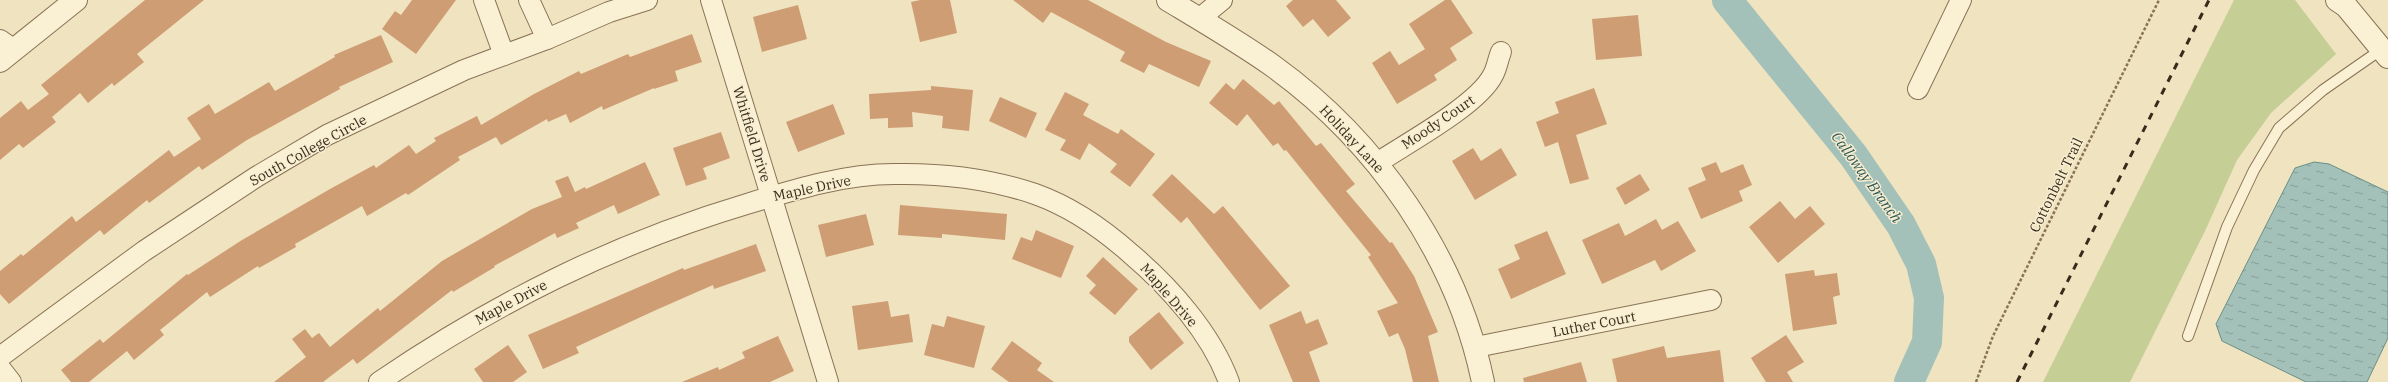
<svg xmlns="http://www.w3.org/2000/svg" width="2388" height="382" font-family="'IBM Plex Serif',serif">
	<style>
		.grass { fill: #c5ce94 }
		.water { fill: url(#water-ripples); stroke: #6a8f87 }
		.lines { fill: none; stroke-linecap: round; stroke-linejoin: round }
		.river { stroke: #a3c1b9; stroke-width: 30 }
		.building { fill: #cf9d74 }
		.service-casing { stroke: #897357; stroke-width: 12 }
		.minor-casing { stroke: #897357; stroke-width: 22 }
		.tertiary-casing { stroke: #897357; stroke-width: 24 }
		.path { stroke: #897357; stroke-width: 2.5; stroke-dasharray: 3 2; stroke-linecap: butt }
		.service { stroke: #faf0d3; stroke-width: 10 }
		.minor { stroke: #faf0d3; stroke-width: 20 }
		.tertiary { stroke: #faf0d3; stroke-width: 22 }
		.rail { stroke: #382b1c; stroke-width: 3; stroke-dasharray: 7 7; stroke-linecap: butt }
		.labels { text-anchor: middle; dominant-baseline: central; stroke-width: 3; stroke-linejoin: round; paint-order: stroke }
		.street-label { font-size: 14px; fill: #382b1c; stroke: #f7edd0 }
		.water-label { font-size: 15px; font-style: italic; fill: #2b5857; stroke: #f7edd0 }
	</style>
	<defs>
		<pattern id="water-ripples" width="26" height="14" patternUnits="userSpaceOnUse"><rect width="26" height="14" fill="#a3c1b9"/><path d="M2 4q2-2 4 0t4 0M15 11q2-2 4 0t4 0" fill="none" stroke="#869d96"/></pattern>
	</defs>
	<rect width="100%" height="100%" fill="#efe3c0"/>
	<path class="grass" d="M 2234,0 L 2295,0 L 2336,54 L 2271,113 L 2237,160 L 2205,231 L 2130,382 L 2043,382 Z"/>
	<path class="water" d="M 2314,162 L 2329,164 L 2388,192 L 2388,338 L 2367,382 L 2306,382 L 2222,341 L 2216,324 L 2295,168 Z"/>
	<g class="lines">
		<path class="river" d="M 1727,0 L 1853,155 L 1901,225 L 1921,264 L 1929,298 L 1927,342 L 1909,382"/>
	</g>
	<g class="building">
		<path d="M 145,0 L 204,0 L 137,54 L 144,62 L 114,86 L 112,83 L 88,103 L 80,93 L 52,117 L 56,122 L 23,148 L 19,144 L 0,160 L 0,118 L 21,101 L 28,110 L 49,94 L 41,85 Z"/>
		<path d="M 412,0 L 456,0 L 416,54 L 382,29 L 395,11 L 401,15 Z"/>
		<path d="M 920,0 L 950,0 L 957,33 L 920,42 L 911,2 Z"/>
		<path d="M 1013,0 L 1088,0 L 1166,42 L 1211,61 L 1199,87 L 1149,64 L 1144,73 L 1120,61 L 1125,52 L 1051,12 L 1043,23 Z"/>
		<path d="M 1293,0 L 1336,0 L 1351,18 L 1328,37 L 1313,19 L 1303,27 L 1286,6 Z"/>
		<path d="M 1445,0 L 1451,0 L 1473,33 L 1450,48 L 1457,60 L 1434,75 L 1437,80 L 1397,104 L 1372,63 L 1390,51 L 1399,65 L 1425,49 L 1409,24 Z"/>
		<path d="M 798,5 L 807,39 L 762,52 L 753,17 Z"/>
		<path d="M 1638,15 L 1642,56 L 1596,60 L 1592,19 Z"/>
		<path d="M 692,34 L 702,62 L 675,71 L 678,81 L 654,89 L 654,88 L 603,110 L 602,106 L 570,123 L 566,114 L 548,122 L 547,119 L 501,145 L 496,137 L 458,157 L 460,160 L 408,195 L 406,193 L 367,216 L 362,206 L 295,244 L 296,247 L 259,268 L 258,266 L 210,297 L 207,292 L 160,330 L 164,335 L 134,360 L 127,351 L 89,382 L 71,382 L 61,370 L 100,339 L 103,343 L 187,274 L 188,275 L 242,240 L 330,189 L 374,165 L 376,168 L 409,145 L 416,154 L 436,141 L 434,138 L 477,116 L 481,125 L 534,94 L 579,71 L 581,74 L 628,54 L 630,57 Z"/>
		<path d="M 381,35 L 393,62 L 339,87 L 340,89 L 247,140 L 202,170 L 199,166 L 149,203 L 147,200 L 104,235 L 100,230 L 9,304 L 0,294 L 0,271 L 21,254 L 23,256 L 72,216 L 76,222 L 169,150 L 174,157 L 201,139 L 187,118 L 209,104 L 215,114 L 269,82 L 275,91 L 335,57 L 334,55 Z"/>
		<path d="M 1243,79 L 1274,105 L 1279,101 L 1316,146 L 1321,143 L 1355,184 L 1346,191 L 1390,243 L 1392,242 L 1414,276 L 1438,332 L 1428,336 L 1439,382 L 1413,382 L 1405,349 L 1398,333 L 1389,337 L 1377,311 L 1398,303 L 1368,257 L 1371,255 L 1286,150 L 1284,151 L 1278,143 L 1273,146 L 1247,114 L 1237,126 L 1209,103 L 1226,83 L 1234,90 Z"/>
		<path d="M 931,86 L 973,90 L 969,131 L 942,128 L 943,116 L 912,112 L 913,127 L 888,128 L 888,118 L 870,119 L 869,94 L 931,90 Z"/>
		<path d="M 1594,88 L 1607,124 L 1576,135 L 1589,179 L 1570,184 L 1558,142 L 1545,147 L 1536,122 L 1559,113 L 1555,102 Z"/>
		<path d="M 1065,92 L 1089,104 L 1083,115 L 1118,134 L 1121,129 L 1155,154 L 1130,187 L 1110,172 L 1117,164 L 1089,143 L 1080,160 L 1060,150 L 1066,140 L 1045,130 Z"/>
		<path d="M 1000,97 L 1037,113 L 1026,138 L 989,121 Z"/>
		<path d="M 833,104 L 845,134 L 798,152 L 786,122 Z"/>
		<path d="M 721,132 L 730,158 L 703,168 L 707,179 L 686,186 L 673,148 Z"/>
		<path d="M 1473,148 L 1481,161 L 1501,148 L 1517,175 L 1475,200 L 1452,161 Z"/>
		<path d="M 645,162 L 660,195 L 618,214 L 614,205 L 576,223 L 579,228 L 557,238 L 555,233 L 494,266 L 495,267 L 453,292 L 452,290 L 357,364 L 353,359 L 323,382 L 274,382 L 306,357 L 292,339 L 305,329 L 312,338 L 319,333 L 330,347 L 378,308 L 380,311 L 442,261 L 532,209 L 562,197 L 555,181 L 568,176 L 575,192 L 585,187 L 586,189 Z"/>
		<path d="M 1716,162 L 1721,173 L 1743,164 L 1752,185 L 1739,191 L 1743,201 L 1701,219 L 1688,188 L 1706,180 L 1701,168 Z"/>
		<path d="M 1172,174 L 1214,214 L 1223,206 L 1290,286 L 1260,310 L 1187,217 L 1181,223 L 1152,195 Z"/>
		<path d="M 1640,174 L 1650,190 L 1625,205 L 1616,188 Z"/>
		<path d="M 1780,201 L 1795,219 L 1810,206 L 1825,224 L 1778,263 L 1749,227 Z"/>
		<path d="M 900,205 L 1007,214 L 1005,240 L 942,234 L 942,238 L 898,235 Z"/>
		<path d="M 866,214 L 874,245 L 826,257 L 818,225 Z"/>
		<path d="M 1656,219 L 1662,230 L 1678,221 L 1696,251 L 1661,271 L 1655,260 L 1602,284 L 1582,240 L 1619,223 L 1625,236 Z"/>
		<path d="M 1036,230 L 1074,246 L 1061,278 L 1012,259 L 1021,237 L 1032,241 Z"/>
		<path d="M 1547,231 L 1566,274 L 1511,299 L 1498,269 L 1520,259 L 1514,245 Z"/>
		<path d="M 756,244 L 766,271 L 714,289 L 713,285 L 656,310 L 576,347 L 579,353 L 543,369 L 528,335 L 683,268 L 684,270 Z"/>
		<path d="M 1103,257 L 1138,289 L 1115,315 L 1089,293 L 1096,285 L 1086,276 Z"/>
		<path d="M 1814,270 L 1815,276 L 1837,273 L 1840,295 L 1833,297 L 1837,324 L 1793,331 L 1785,274 Z"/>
		<path d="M 888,301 L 891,317 L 909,314 L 913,342 L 858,350 L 852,306 Z"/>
		<path d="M 1301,311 L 1306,324 L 1318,319 L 1328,344 L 1309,352 L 1320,382 L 1293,382 L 1269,325 Z"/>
		<path d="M 1159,312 L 1184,343 L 1151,370 L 1129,342 L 1129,337 Z"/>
		<path d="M 947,316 L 985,326 L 974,368 L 924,355 L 932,324 L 944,327 Z"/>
		<path d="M 1786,335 L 1804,362 L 1787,372 L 1793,382 L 1766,382 L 1751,358 Z"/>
		<path d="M 778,336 L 794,371 L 770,382 L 682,382 L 718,367 L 719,370 L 745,358 L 742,352 Z"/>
		<path d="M 1012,341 L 1042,363 L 1037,370 L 1054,382 L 1009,382 L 991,369 Z"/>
		<path d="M 508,345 L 527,372 L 513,382 L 483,382 L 474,369 Z"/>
		<path d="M 1664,346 L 1667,358 L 1720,350 L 1724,382 L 1617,382 L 1612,359 Z"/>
		<path d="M 1581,362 L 1587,382 L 1524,382 L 1523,378 Z"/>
	</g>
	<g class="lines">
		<g class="service-casing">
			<path id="service" d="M 2188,336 L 2227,227 L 2254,170 L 2279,128 L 2323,90 L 2382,49"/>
		</g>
		<g class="minor-casing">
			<g id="minor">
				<path d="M 484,0 L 504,55"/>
				<path d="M 529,0 L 547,39"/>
				<path d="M 711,0 L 828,382"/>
				<path d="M 1199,19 L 1222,0"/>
				<path d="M 0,40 L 14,50"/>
				<path d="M 1918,89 L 1961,0"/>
				<path d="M 1377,163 C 1407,143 1478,105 1493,75 C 1497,68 1498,59 1501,52"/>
				<path d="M 1476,347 L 1711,300"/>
				<path d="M 0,357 L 144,251 L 256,177 L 327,135 L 464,70 L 547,39 L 609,12 L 647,0"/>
				<path d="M 0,368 L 11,382"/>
				<path d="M 379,382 C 497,302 612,244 750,203 C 796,189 845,174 894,174 C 941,173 991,179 1035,194 C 1069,206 1104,230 1131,254 C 1170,287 1211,333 1229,382"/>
			</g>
		</g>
		<g class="tertiary-casing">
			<g id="tertiary">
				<path d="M 1168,0 C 1203,21 1239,42 1273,66 C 1377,141 1457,256 1483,382"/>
				<path d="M 2337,0 L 2346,6 L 2388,57"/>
				<path d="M 0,61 L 76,0"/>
			</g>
		</g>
		<path class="path" d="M 1976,382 L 1993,336 L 2159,0"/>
		<use href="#service" class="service"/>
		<use href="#minor" class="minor"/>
		<use href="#tertiary" class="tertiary"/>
		<path class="rail" d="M 2017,382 L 2209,0"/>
	</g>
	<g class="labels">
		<g class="street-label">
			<text transform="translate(1438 122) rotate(-34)">Moody Court</text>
			<text transform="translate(752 134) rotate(73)">Whitfield Drive</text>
			<text transform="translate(1352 139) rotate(47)">Holiday Lane</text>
			<text transform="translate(308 150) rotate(-29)">South College Circle</text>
			<text transform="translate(2056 185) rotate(-64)">Cottonbelt Trail</text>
			<text transform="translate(812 188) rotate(-12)">Maple Drive</text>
			<text transform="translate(1169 295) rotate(49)">Maple Drive</text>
			<text transform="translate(511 302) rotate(-28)">Maple Drive</text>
			<text transform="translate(1594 324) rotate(-11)">Luther Court</text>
		</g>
		<g class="water-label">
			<text transform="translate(1867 177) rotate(54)">Calloway Branch</text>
		</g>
	</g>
</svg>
